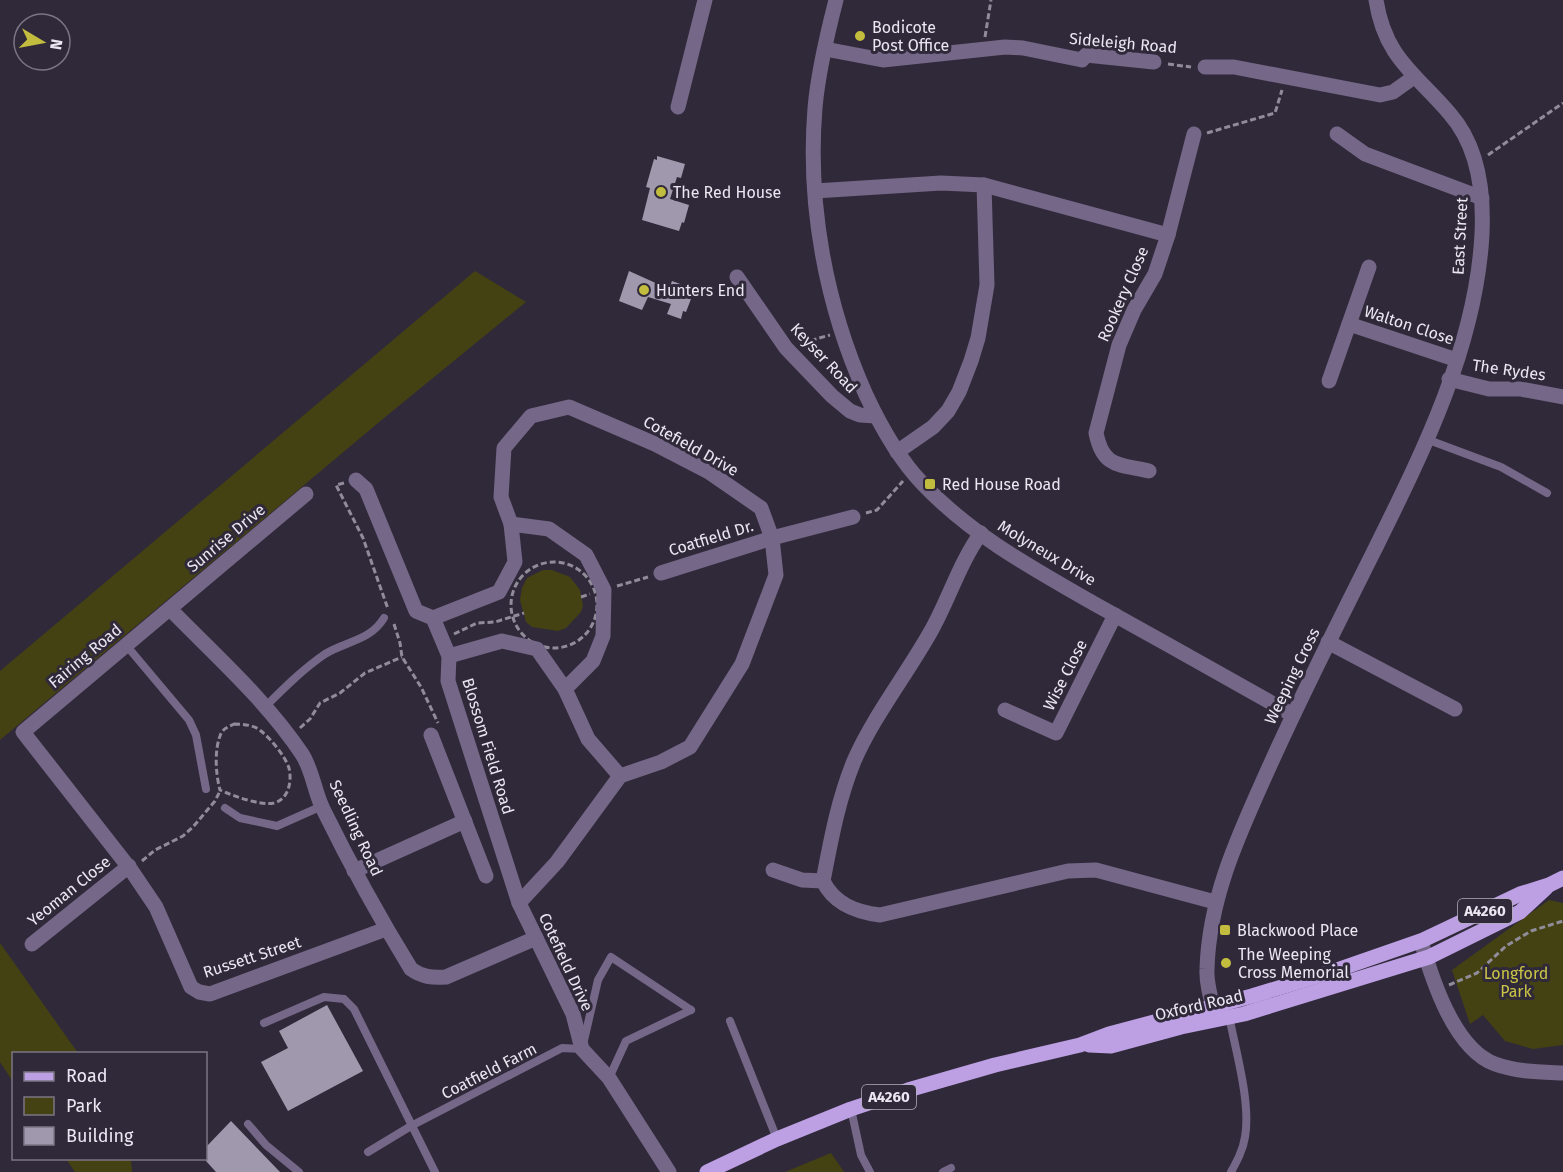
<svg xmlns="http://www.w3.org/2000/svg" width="1563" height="1172" font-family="'Fira Sans',sans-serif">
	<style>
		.green { fill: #444212 }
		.building { fill: #a098ac }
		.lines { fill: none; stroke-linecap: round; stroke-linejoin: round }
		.path { stroke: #918c9a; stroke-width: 3; stroke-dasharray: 6 3; stroke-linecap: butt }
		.service { stroke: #746787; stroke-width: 8 }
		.minor { stroke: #746787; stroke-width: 15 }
		.primary { stroke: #bca0e3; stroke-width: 15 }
		.poi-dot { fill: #c2bd3f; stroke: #30293a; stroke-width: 2 }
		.labels { text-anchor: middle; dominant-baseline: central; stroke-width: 6; stroke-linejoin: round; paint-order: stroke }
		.shield { fill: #30293a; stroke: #b3aebb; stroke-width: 1.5 }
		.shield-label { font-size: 15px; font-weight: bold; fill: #ebe7f2 }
		.poi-label { font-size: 16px; fill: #ebe7f2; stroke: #30293a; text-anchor: start }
		.street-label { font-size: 16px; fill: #ebe7f2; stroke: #30293a }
		.park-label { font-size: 16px; fill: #cac545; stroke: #30293a }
	</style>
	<rect width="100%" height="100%" fill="#30293a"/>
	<g class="green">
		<path d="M 475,271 L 526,302 L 384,418 L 0,740 L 0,671 Z"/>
		<path d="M 543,570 L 552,570 L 570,577 L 580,590 L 583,606 L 581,612 L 566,628 L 558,631 L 532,627 L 526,622 L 520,600 L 522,588 L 527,578 Z"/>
		<path d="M 1549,900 L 1563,903 L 1563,1045 L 1533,1049 L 1505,1041 L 1483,1015 L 1470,1024 L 1452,970 Z"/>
		<path d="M 0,943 L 78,1053 L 14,1054 L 13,1082 L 0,1062 Z"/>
		<path d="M 831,1153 L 844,1172 L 785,1172 Z"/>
		<path d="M 66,1159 L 131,1159 L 132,1172 L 75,1172 Z"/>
	</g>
	<g class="building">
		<path d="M 657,156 L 685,164 L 681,178 L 677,177 L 670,199 L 689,205 L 684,223 L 682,222 L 679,231 L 642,220 L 650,188 L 646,187 L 654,159 L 657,160 Z"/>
		<path d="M 629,271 L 669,289 L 672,281 L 683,285 L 679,295 L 691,299 L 686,312 L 683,311 L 681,319 L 667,314 L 671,304 L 648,297 L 642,310 L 619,301 Z"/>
		<path d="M 327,1005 L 363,1071 L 288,1111 L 261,1062 L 288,1048 L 279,1031 Z"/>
		<path d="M 231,1121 L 280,1172 L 216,1172 L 206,1161 L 206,1147 Z"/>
	</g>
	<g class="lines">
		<g class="path">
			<path d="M 985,37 L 991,0"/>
			<path d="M 1168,64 L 1191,67"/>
			<path d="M 1207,133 L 1275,113 L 1282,90"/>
			<path d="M 1488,155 L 1563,103"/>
			<path d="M 802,343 L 830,335"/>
			<path d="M 344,483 L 336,485 L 363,538 L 388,609"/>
			<path d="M 866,513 L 877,510 L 903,481"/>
			<circle cx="554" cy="605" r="43"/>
			<path d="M 617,586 L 648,577"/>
			<path d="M 581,597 L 590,594"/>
			<path d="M 394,624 L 400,643 L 402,657 L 421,687 L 438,723"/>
			<path d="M 454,634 L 477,623 L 495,622 L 524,613"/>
			<path d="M 234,724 C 243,724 254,725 261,731 C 271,739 285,756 289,768 C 292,781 289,799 274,803 C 261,806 233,796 220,790 C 216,775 214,752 220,736 C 222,729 228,727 234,724 Z"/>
			<path d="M 300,728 L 310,719 L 320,703 L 340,693 L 365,673 L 402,657"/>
			<path d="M 142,861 L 155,850 L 183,836 L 193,827 L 215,801 L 220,791"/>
			<path d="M 1449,985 L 1477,973 L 1506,946 L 1531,931 L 1563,921"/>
		</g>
		<g class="service">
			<path d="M 1426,439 L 1501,467 L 1547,493"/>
			<path d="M 126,645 L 189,720 L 196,735 L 206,789"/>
			<path d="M 265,707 C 284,688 303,669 325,654 C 346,641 370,641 384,618"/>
			<path d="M 225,808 L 240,818 L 277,826 L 322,806"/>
			<path d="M 1229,1016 C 1236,1052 1251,1103 1245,1137 C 1243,1150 1237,1161 1231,1172"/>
			<path d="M 730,1021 L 777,1139"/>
			<path d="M 264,1023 L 324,997 L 344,999 L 354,1009 L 435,1172"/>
			<path d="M 609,1078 L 626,1041 L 691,1010"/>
			<path d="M 851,1109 L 861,1155 L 870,1172"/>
			<path d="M 248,1124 L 266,1145 L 299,1172"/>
			<path d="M 368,1152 L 411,1126 L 562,1048 L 582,1049 L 598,980 L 611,957 L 691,1010"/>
			<path d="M 943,1172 L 951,1168"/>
		</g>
		<g class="minor">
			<path d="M 836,0 C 827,35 818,72 815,108 C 807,205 826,306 866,395 C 881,427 898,458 922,483 C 971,535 1032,568 1093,603 C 1160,640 1226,677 1293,715"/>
			<path d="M 825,49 L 883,60 L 1005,47 L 1023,48 L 1082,60 L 1086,55 L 1154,62"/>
			<path d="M 1205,67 L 1234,67 L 1380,95 L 1393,92 L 1414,77"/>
			<path d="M 678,107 L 705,0"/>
			<path d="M 1337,134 L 1365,154 L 1482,198"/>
			<path d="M 984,185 L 1168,235"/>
			<path d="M 815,191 L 941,183 L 984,185 L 987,285 L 978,338 L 971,361 L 959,392 L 948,411 L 933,427 L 897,452"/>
			<path d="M 737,277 L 786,348 L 832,396 L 850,411 L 860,415 L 876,416"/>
			<path d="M 1349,324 L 1457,360"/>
			<path d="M 1449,379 L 1489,389 L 1520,389 L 1563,397"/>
			<path d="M 1329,381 L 1369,267"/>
			<path d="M 1149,471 C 1119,464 1103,468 1096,433 L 1119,345 L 1134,310 L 1155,274 L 1168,235 L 1194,134"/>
			<path d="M 356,480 L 366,489 L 416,611 L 433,618 L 449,656 L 448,681 L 519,903"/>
			<path d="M 306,494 L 23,732 L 131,870 L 156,907 L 191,987 L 199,992 L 210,994 L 386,929"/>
			<path d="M 511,524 L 501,497 L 504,448 L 531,416 L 569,407 L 655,444 L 709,472 L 761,508 L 772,538 L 776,575 L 742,664 L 690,747 L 661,762 L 620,776 L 557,862 L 519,903 L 573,1014 L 582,1049 L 609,1078 L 669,1172"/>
			<path d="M 981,533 C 959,564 949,599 931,631 C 907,674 873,717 854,761 C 838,800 831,840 823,881 C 834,904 856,912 880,915 L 1068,871 L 1096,870 L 1215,902"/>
			<path d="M 661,573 L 772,538 L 853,517"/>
			<path d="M 170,609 C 215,655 266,700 302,754 C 313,771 314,791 323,809 C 350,864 379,917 411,969 C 422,977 432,978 446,977 L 536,938"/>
			<path d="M 433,618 L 499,592 L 515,562 L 511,524 L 549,529 L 586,555 L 604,590 L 603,636 L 593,661 L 565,689 L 537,649 L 502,641 L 449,656"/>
			<path d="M 1328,642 L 1455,709"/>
			<path d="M 565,689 L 588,739 L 620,776"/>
			<path d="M 1005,710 L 1056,733 L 1115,615"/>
			<path d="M 431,735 L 486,876"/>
			<path d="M 773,870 L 802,880 L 823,881"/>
			<path d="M 354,871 L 465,821"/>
			<path d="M 1421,941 C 1432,979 1454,1049 1495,1064 C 1517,1072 1540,1072 1563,1073"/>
			<path d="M 32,944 L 129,866"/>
			<path d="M 1216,1018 C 1212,1003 1206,984 1207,969 C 1209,895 1241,830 1271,763 C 1303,692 1338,623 1373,553 C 1422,454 1476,347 1482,234 C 1484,192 1479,147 1450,114 C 1415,73 1385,58 1376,0"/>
		</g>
		<g class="primary">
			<path d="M 1089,1045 L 1111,1046 L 1181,1027 L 1244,1014 L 1429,957 L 1520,912 L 1546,888"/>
			<path d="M 707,1172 L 777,1139 L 851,1109 L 908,1090 L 995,1065 L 1080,1045 L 1109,1034 L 1252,996 L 1331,972 L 1423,940 L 1520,894 L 1549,885 L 1563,878"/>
		</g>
	</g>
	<g class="poi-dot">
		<circle cx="860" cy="36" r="6"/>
		<circle cx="661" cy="192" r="6"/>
		<circle cx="644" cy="290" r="6"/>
		<rect x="924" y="478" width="12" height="12" rx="3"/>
		<rect x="1219" y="924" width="12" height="12" rx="3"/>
		<circle cx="1226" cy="963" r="6"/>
	</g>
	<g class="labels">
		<g class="shield">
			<rect x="1458" y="899" width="54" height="24" rx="4.5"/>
			<rect x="862" y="1085" width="54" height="24" rx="4.5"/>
		</g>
		<g class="shield-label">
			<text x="1485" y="911">A4260</text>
			<text x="889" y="1097">A4260</text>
		</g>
		<g class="poi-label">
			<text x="872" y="27">Bodicote<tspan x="872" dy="18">Post Office</tspan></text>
			<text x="673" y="192">The Red House</text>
			<text x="656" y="290">Hunters End</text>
			<text x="942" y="484">Red House Road</text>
			<text x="1237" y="930">Blackwood Place</text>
			<text x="1238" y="954">The Weeping<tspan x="1238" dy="18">Cross Memorial</tspan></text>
		</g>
		<g class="street-label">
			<text transform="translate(1123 43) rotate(5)">Sideleigh Road</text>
			<text transform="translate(1460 236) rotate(-87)">East Street</text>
			<text transform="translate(1123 294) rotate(-66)">Rookery Close</text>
			<text transform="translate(1409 325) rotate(18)">Walton Close</text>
			<text transform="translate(824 358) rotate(47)">Keyser Road</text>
			<text transform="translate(1509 370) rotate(8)">The Rydes</text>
			<text transform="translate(691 446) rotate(29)">Cotefield Drive</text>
			<text transform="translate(226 538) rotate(-40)">Sunrise Drive</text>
			<text transform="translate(711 538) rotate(-17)">Coatfield Dr.</text>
			<text transform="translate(1047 553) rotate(31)">Molyneux Drive</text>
			<text transform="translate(85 656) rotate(-40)">Fairing Road</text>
			<text transform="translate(1065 675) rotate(-63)">Wise Close</text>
			<text transform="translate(1292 676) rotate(-64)">Weeping Cross</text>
			<text transform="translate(488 746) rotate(73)">Blossom Field Road</text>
			<text transform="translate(356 828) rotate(65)">Seedling Road</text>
			<text transform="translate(69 891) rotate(-39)">Yeoman Close</text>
			<text transform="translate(252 957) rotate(-18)">Russett Street</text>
			<text transform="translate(566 962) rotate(65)">Cotefield Drive</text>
			<text transform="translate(1199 1005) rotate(-13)">Oxford Road</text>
			<text transform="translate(489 1071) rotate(-27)">Coatfield Farm</text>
		</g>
		<g class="park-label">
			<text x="1516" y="973">Longford<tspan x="1516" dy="18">Park</tspan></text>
		</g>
	</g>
	<rect x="12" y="1052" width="195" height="108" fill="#30293a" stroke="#7b7584" stroke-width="1.5"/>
	<rect x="24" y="1072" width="30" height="9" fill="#bca0e3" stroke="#7b7584" stroke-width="1.5"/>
	<text x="66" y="1082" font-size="18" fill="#ebe7f2">Road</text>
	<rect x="24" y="1097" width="30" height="18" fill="#444212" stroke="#7b7584" stroke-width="1.5"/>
	<text x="66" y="1112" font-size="18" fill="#ebe7f2">Park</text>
	<rect x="24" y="1127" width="30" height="18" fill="#a098ac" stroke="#7b7584" stroke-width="1.5"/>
	<text x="66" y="1142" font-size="18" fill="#ebe7f2">Building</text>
	<g transform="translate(42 42) rotate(100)"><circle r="28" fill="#30293a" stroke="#7b7584" stroke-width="1.5"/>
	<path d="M0-4.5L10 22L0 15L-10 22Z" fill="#c2bd3f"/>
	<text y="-9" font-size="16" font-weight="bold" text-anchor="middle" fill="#ebe7f2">N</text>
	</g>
</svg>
